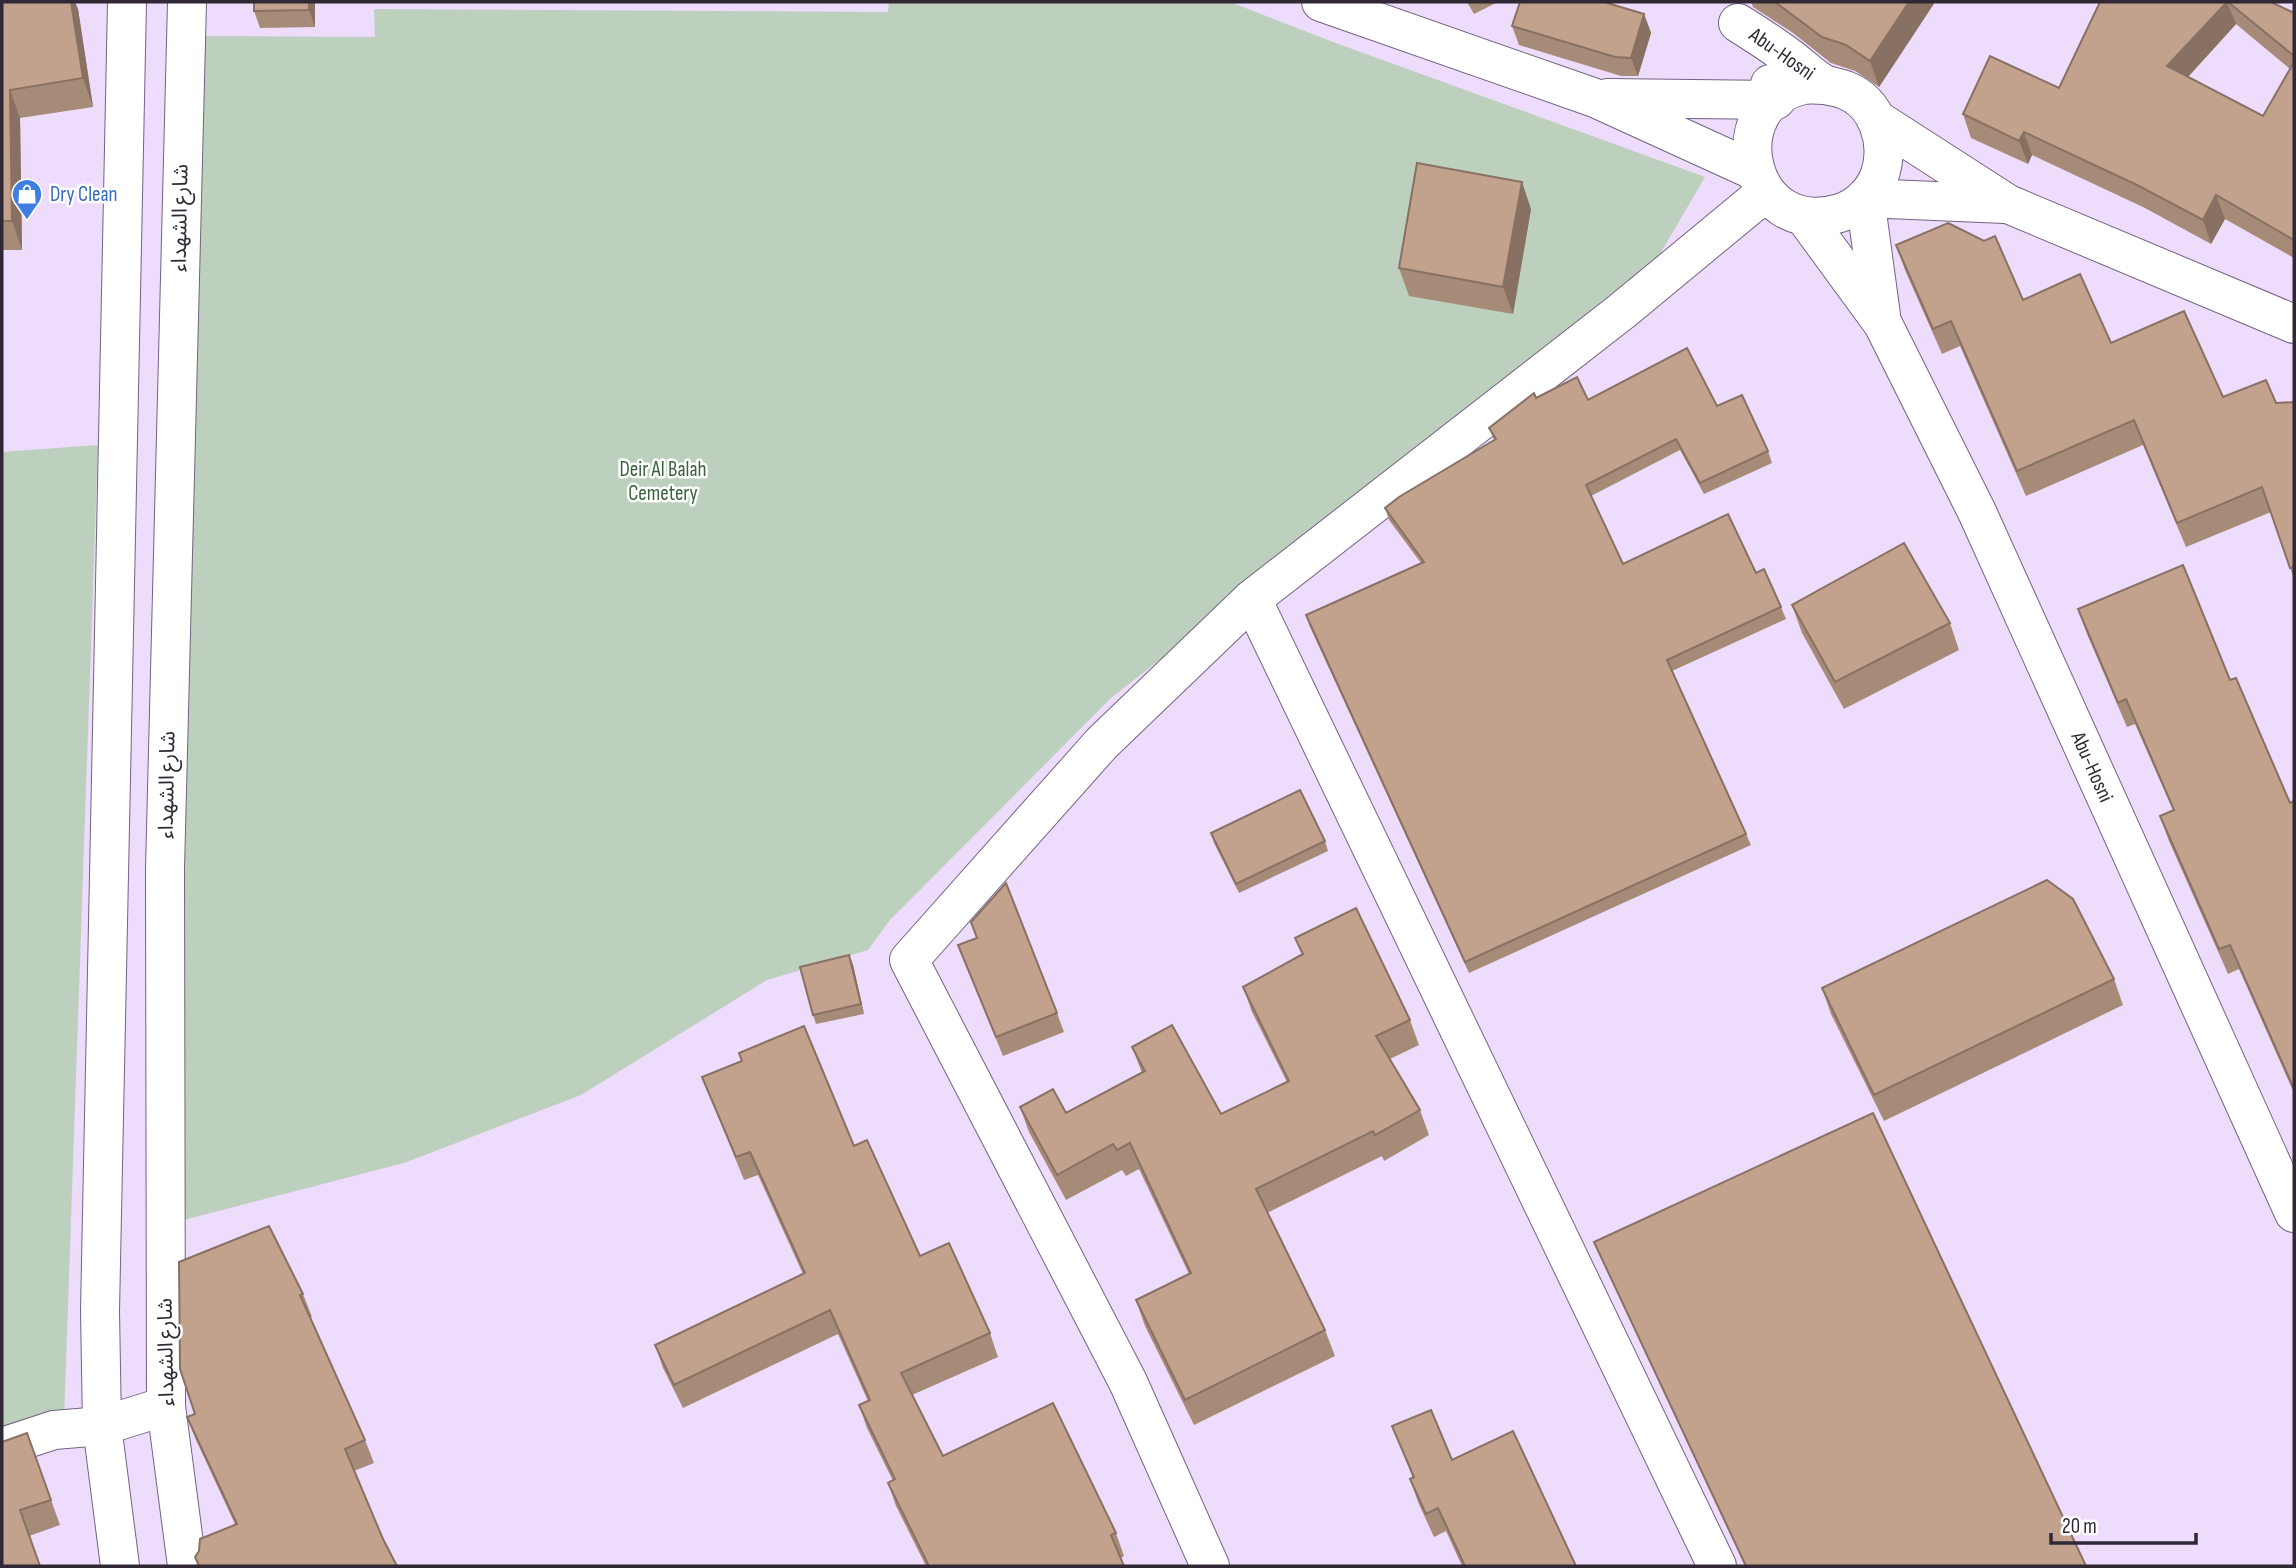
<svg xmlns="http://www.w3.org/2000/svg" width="2296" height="1568" font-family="'Sofia Sans Condensed','Noto Sans Arabic',sans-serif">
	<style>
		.green { fill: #bcd0bd }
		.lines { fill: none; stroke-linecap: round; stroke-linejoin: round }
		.minor-casing { stroke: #736380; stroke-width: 40 }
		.major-casing { stroke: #736380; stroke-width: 40 }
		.minor { stroke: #fff; stroke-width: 38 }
		.major { stroke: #fff; stroke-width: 38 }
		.wall { fill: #a78b79; fill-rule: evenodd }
		.shaded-wall { fill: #887163 }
		.building { fill: #c2a28d; stroke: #887163; stroke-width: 2 }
		.labels { text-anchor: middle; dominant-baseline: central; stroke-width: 5; stroke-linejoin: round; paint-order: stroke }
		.street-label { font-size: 21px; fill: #302935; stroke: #fff }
		.shop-label { font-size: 21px; fill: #366cbe; stroke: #fff; text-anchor: start }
		.park-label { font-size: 21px; fill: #37623c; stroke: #fff }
	</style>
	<rect width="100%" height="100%" fill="#eedcfd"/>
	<g class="green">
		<path d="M 889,2 L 1230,2 L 1333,42 L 1705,177 L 1646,278 L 1111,698 L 890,920 L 868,950 L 767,980 L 581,1095 L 404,1163 L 176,1222 L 205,36 L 375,37 L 374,9 L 888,12 Z"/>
		<path d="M 98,445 L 64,1421 L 2,1441 L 2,452 Z"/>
	</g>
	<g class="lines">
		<g class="minor-casing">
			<g id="minor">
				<path d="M 1321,2 L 1595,98 L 1755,171"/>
				<path d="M 1738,23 C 1754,33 1771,44 1786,55 C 1799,64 1811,77 1824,84 C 1831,87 1838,87 1845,90 C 1878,103 1890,143 1880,174 C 1874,192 1858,208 1840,213 C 1746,241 1718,102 1804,85 C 1811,84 1819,85 1825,85"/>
				<path d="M 1608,98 L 1776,100 L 1770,84"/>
				<path d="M 1876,119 L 2008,204 L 2294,324"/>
				<path d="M 1804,216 L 1883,324 L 1977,512 L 2294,1213"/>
				<path d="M 1881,315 L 1865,198 L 2005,204"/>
				<path d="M 1252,599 L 1717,1566"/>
				<path d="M 2,1447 L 54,1430 L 102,1426 L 166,1406"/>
				<path d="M 1210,1566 L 1128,1382 L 909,960 L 1102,743 L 1252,599 L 1622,311 L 1766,192"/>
			</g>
		</g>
		<g class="major-casing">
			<g id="major">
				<path d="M 187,2 L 165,869 L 166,1406 L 187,1566"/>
				<path d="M 120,1566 L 102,1426 L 100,1311 L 127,2"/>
			</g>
		</g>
		<use href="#minor" class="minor"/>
		<use href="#major" class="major"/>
	</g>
	<g class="wall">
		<path d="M 2,2 L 75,2 L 78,9 L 93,107 L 20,118 L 22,250 L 2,250 Z"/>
		<path d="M 254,2 L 315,2 L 315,27 L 260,28 L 254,11 Z"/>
		<path d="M 1467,2 L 1498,2 L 1474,14 Z"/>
		<path d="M 1751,2 L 1935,2 L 1879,87 L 1855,71 L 1831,63 L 1793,33 L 1753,7 Z"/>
		<path d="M 2100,2 L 2271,2 L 2294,13 L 2294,258 L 2225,219 L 2211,244 L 2145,208 L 2032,155 L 2028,164 L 1971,138 L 1963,114 L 2059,88 ZM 2236,24 L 2290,69 L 2263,116 L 2188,77 Z"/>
		<path d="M 1644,14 L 1651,33 L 1638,76 L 1621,76 L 1519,45 L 1512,26 Z"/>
		<path d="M 1531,209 L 1513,314 L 1409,296 L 1399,268 Z"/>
		<path d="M 1896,245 L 2023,300 L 2223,397 L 2276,403 L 2294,402 L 2294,579 L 2271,512 L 2186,547 L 2143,445 L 2026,496 L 1960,346 L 1942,354 L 1905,270 Z"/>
		<path d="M 1536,398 L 1717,406 L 1768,451 L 1772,463 L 1704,494 L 1680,450 L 1591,496 L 1623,564 L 1756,573 L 1781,607 L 1786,619 L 1672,671 L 1746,834 L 1751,845 L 1469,973 L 1310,627 L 1306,615 L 1421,563 L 1389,520 L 1385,508 L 1494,440 L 1489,428 Z"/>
		<path d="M 1792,605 L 1950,623 L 1959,650 L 1844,709 L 1802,633 Z"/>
		<path d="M 2078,609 L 2230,680 L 2290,803 L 2294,801 L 2294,1093 L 2239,969 L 2228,974 L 2169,841 L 2160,816 L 2173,810 L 2135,724 L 2127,727 L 2087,634 Z"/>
		<path d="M 1211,833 L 1325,841 L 1328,851 L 1239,893 L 1214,843 Z"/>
		<path d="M 977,938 L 1057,1013 L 1064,1032 L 1003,1056 L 958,945 Z"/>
		<path d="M 1295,938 L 1410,1020 L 1419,1045 L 1390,1059 L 1420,1110 L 1429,1135 L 1384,1161 L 1382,1156 L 1267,1213 L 1325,1330 L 1335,1356 L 1194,1425 L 1145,1326 L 1136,1300 L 1189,1274 L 1139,1169 L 1126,1176 L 1122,1170 L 1066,1200 L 1029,1132 L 1020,1107 L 1066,1113 L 1142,1073 L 1132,1047 L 1221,1114 L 1287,1082 L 1252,1012 L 1243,987 L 1302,955 Z"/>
		<path d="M 849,955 L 853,965 L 864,1014 L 816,1024 L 813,1015 Z"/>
		<path d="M 2114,979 L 2123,1005 L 1884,1121 L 1831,1014 L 1822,988 Z"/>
		<path d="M 702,1077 L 854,1146 L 920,1256 L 990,1333 L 998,1357 L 912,1395 L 943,1456 L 1116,1533 L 1124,1556 L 1121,1558 L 1124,1566 L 926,1566 L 896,1506 L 888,1483 L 893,1481 L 867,1428 L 859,1405 L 868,1401 L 838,1334 L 683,1408 L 663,1368 L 655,1345 L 803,1274 L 758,1175 L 744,1180 Z"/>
		<path d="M 269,1226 L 303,1294 L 312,1317 L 310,1317 L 365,1440 L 374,1463 L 354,1471 L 383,1539 L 397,1566 L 198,1566 L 195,1557 L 235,1524 L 196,1440 L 187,1417 L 195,1414 Z"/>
		<path d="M 1594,1242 L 2086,1566 L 1745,1566 L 1598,1251 Z"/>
		<path d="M 1392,1426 L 1452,1460 L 1576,1566 L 1462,1566 L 1446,1531 L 1434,1537 L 1418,1502 L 1410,1479 L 1413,1478 Z"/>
		<path d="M 27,1433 L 60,1525 L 29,1536 L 2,1566 Z"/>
	</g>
	<g class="shaded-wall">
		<path d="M 71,2 L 75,2 L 78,9 L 93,107 L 83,78 Z"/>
		<path d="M 309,2 L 315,2 L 315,27 L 309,10 Z"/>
		<path d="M 1909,2 L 1935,2 L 1879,87 L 1870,61 Z"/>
		<path d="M 2227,2 L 2236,24 L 2176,90 L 2167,66 Z"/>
		<path d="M 1644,14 L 1651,33 L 1638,76 L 1631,58 Z"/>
		<path d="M 10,90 L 20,118 L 22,250 L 12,221 Z"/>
		<path d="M 2024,132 L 2032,155 L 2028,164 L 2019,141 Z"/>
		<path d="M 1522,182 L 1531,209 L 1513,314 L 1503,287 Z"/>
		<path d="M 2216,195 L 2225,219 L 2211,244 L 2203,220 Z"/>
		<path d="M 849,955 L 853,965 L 864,1014 L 861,1004 Z"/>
	</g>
	<g class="building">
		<path d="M 2,2 L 71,2 L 83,78 L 10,90 L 12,221 L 2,221 Z"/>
		<path d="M 254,2 L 309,2 L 309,10 L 254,11 Z"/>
		<path d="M 1520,2 L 1604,2 L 1644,14 L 1631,58 L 1615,57 L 1512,26 Z"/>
		<path d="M 1775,2 L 1909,2 L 1870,61 L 1846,45 L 1822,37 Z"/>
		<path d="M 2100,2 L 2227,2 L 2167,66 L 2263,116 L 2294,62 L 2294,240 L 2216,195 L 2203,220 L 2137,185 L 2024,132 L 2019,141 L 1963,114 L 1990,56 L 2059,88 Z"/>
		<path d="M 2228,2 L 2271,2 L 2294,13 L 2294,56 Z"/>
		<path d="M 1417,163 L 1522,182 L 1503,287 L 1399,268 Z"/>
		<path d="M 1948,223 L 1984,241 L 1995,236 L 2023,300 L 2080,274 L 2111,343 L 2184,311 L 2223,397 L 2266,380 L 2276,403 L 2294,402 L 2294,567 L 2290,568 L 2262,487 L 2177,523 L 2134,420 L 2017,471 L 1951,321 L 1933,329 L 1896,245 Z"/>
		<path d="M 1687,348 L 1717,406 L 1742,395 L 1768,451 L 1700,483 L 1676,439 L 1586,485 L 1623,564 L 1728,514 L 1756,573 L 1764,569 L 1781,607 L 1667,660 L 1746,834 L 1465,962 L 1306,615 L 1424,562 L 1385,508 L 1399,497 L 1496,439 L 1489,428 L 1534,393 L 1536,398 L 1577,377 L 1588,400 Z"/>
		<path d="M 1904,543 L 1950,623 L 1835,682 L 1792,605 Z"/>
		<path d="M 2183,565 L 2230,680 L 2236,678 L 2290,803 L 2294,801 L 2294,1089 L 2230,945 L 2219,949 L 2160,816 L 2174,810 L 2126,699 L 2118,703 L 2078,609 Z"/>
		<path d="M 1300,790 L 1325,841 L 1236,884 L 1211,833 Z"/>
		<path d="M 2047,880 L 2073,899 L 2114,979 L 1874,1095 L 1822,988 Z"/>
		<path d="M 1006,883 L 1057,1013 L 996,1037 L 958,945 L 977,938 L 971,922 Z"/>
		<path d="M 1356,908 L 1410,1020 L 1376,1036 L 1420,1110 L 1375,1135 L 1373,1131 L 1256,1189 L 1325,1330 L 1185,1400 L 1136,1300 L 1191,1273 L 1130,1143 L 1117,1150 L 1113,1144 L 1057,1175 L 1020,1107 L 1053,1089 L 1066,1113 L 1145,1071 L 1132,1047 L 1172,1025 L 1221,1114 L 1289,1081 L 1243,987 L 1303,954 L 1295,938 Z"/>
		<path d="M 849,955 L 861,1004 L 813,1015 L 800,967 Z"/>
		<path d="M 804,1026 L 854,1146 L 867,1140 L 920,1256 L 949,1243 L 990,1333 L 901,1373 L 943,1456 L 1053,1403 L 1116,1533 L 1111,1535 L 1124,1566 L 929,1566 L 888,1483 L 895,1479 L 859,1405 L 870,1400 L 830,1310 L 674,1385 L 655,1345 L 805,1273 L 750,1152 L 736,1157 L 702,1077 L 742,1061 L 739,1053 Z"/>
		<path d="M 1873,1113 L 2086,1566 L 1746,1566 L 1594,1242 Z"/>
		<path d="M 269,1226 L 303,1294 L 300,1295 L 365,1440 L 345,1449 L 383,1539 L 397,1566 L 199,1566 L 195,1557 L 199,1551 L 200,1539 L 237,1524 L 187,1417 L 195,1414 L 180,1369 L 179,1262 Z"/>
		<path d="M 1431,1410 L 1452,1460 L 1513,1431 L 1576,1566 L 1465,1566 L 1438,1508 L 1426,1514 L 1410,1479 L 1414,1477 L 1392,1426 Z"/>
		<path d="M 27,1433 L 51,1500 L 20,1510 L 40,1566 L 2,1566 L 2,1442 Z"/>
	</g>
	<defs>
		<g id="shop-pin" transform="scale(1.575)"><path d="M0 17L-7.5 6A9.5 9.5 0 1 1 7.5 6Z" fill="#3f7fe0" stroke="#fff"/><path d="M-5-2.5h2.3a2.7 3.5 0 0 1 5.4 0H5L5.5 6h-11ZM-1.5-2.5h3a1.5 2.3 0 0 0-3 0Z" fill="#fff"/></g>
	</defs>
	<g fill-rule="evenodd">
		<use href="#shop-pin" x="27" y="194"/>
	</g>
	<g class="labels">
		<g class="street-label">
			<text transform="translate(1782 54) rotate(35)">Abu-Hosni</text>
			<text transform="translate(180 218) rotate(-89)">شارع الشهداء</text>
			<text transform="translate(2092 767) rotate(66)">Abu-Hosni</text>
			<text transform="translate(167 785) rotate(-89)">شارع الشهداء</text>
			<text transform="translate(166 1352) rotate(-91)">شارع الشهداء</text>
		</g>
		<g class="shop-label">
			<text x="50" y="194">Dry Clean</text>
		</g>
		<g class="park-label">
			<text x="663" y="469">Deir Al Balah<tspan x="663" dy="24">Cemetery</tspan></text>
		</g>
	</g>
	<rect width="2296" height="1568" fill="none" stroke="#302935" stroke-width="7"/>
	<path d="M2051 1533v10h145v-10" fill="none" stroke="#302935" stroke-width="3.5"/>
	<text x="2062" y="1533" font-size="21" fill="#302935" stroke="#ffffff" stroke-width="5" paint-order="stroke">20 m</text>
</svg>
